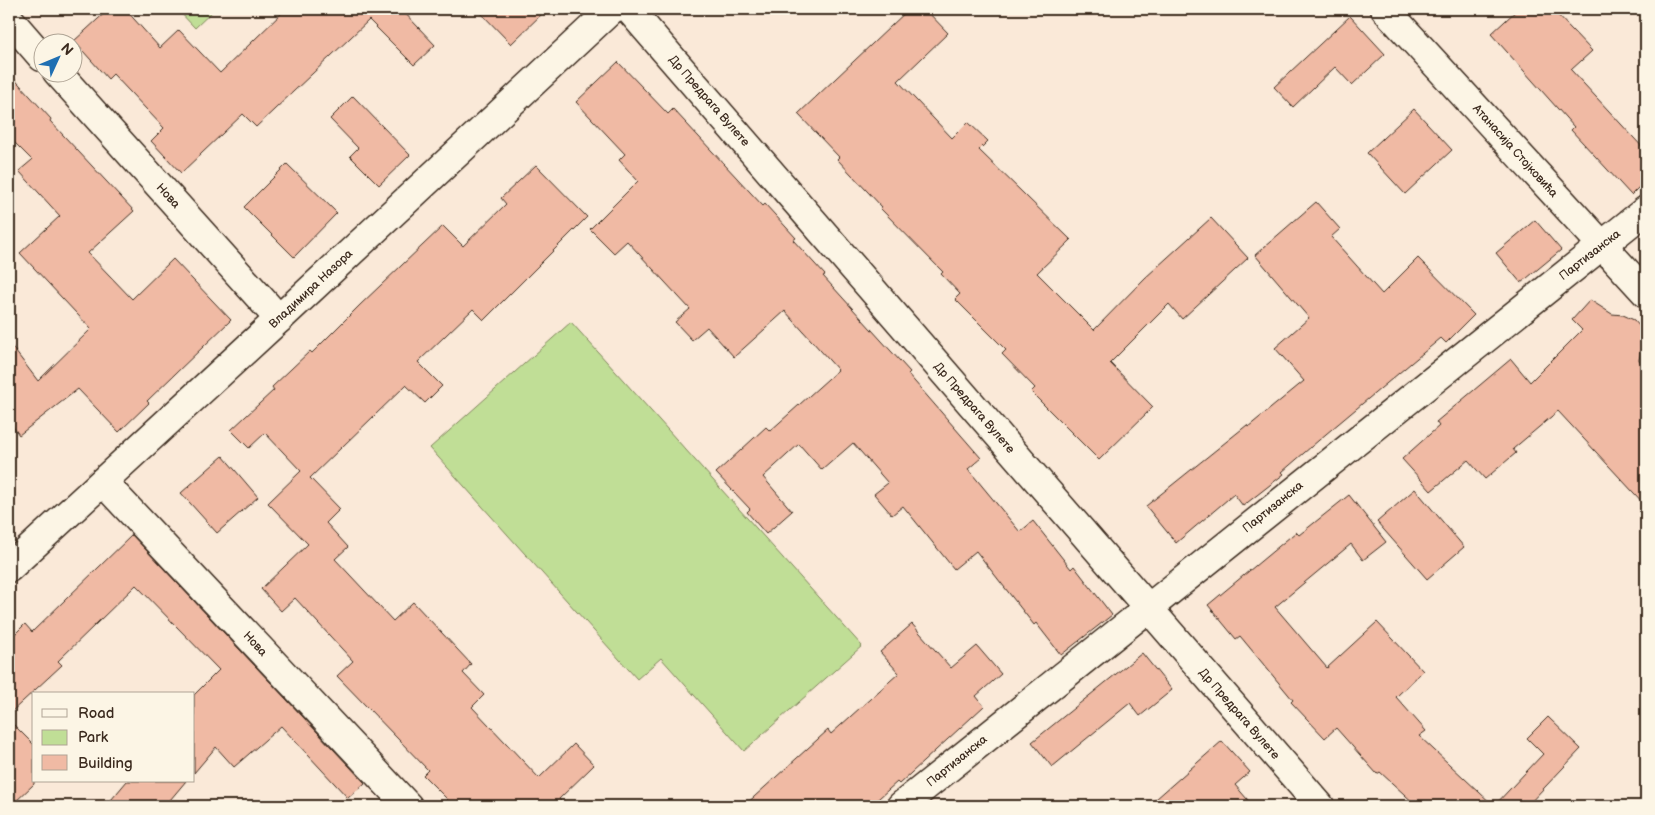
<svg xmlns="http://www.w3.org/2000/svg" width="1655" height="815" font-family="'Balsamiq Sans',sans-serif">
	<style>
		.green { fill: #c0de96; stroke: #7e845a }
		.building { fill: #f0baa4; stroke: #3b2a1e }
		.lines { fill: none; stroke-linecap: round; stroke-linejoin: round }
		.street-casing { stroke: #3b2a1e; stroke-width: 31 }
		.secondary-casing { stroke: #3b2a1e; stroke-width: 31 }
		.street { stroke: #fcf5e5; stroke-width: 28 }
		.secondary { stroke: #fcf5e5; stroke-width: 28 }
		.labels { text-anchor: middle; dominant-baseline: central; stroke-width: 4; stroke-linejoin: round; paint-order: stroke }
		.street-label { font-size: 12px; fill: #3b2a1e; stroke: #fcf5e5 }
	</style>
	<rect width="100%" height="100%" fill="#fae9d8"/>
	<filter id="ink" filterUnits="userSpaceOnUse"><feTurbulence type="fractalNoise" baseFrequency=".02" numOctaves="2"/><feDisplacementMap in="SourceGraphic" scale="10" xChannelSelector="R" yChannelSelector="G"/><feConvolveMatrix kernelMatrix="1 2 1 2 8 2 1 2 1" color-interpolation-filters="sRGB"/></filter>
	<g filter="url(#ink)">
		<g class="green">
			<path d="M 177,9 L 215,9 L 195,28 Z"/>
			<path d="M 571,322 L 862,646 L 744,751 L 661,658 L 637,679 L 430,448 Z"/>
		</g>
		<g class="building">
			<path d="M 109,9 L 125,9 L 160,48 L 179,30 L 220,73 L 286,9 L 401,9 L 435,45 L 414,65 L 369,20 L 256,127 L 243,114 L 181,173 L 151,141 L 164,128 L 113,74 L 108,79 L 74,41 Z"/>
			<path d="M 477,9 L 547,9 L 511,44 Z"/>
			<path d="M 909,9 L 925,9 L 948,33 L 898,81 L 952,138 L 968,122 L 988,141 L 979,150 L 1071,240 L 1037,273 L 1094,330 L 1145,278 L 1211,218 L 1248,258 L 1182,319 L 1169,304 L 1110,363 L 1153,407 L 1099,460 L 1031,392 L 1035,388 L 1002,354 L 1006,350 L 955,299 L 960,294 L 941,274 L 943,272 L 880,208 L 882,207 L 837,159 L 839,157 L 798,114 Z"/>
			<path d="M 1518,9 L 1552,9 L 1592,51 L 1571,70 L 1646,151 L 1646,180 L 1631,195 L 1571,130 L 1574,127 L 1491,34 Z"/>
			<path d="M 1350,16 L 1385,54 L 1352,85 L 1335,67 L 1293,107 L 1274,87 Z"/>
			<path d="M 618,62 L 668,114 L 673,109 L 763,206 L 765,204 L 796,238 L 793,240 L 825,275 L 823,276 L 910,372 L 908,374 L 981,458 L 968,469 L 1020,532 L 1033,521 L 1071,569 L 1074,566 L 1112,615 L 1061,655 L 1036,623 L 1034,625 L 976,551 L 954,569 L 903,506 L 892,515 L 874,494 L 888,483 L 853,443 L 822,470 L 799,444 L 763,477 L 792,511 L 766,534 L 747,512 L 750,509 L 716,473 L 766,427 L 770,431 L 838,370 L 785,311 L 734,357 L 707,327 L 692,340 L 675,322 L 690,309 L 627,241 L 614,253 L 590,229 L 638,181 L 619,160 L 625,154 L 576,102 Z"/>
			<path d="M 9,73 L 51,119 L 50,121 L 134,211 L 88,253 L 132,299 L 173,259 L 231,320 L 147,401 L 149,403 L 119,432 L 78,389 L 19,435 L 9,421 L 9,343 L 38,381 L 91,329 L 20,253 L 60,216 L 19,171 L 32,160 L 9,137 Z"/>
			<path d="M 353,96 L 410,155 L 379,185 L 350,156 L 358,148 L 330,119 Z"/>
			<path d="M 1414,109 L 1452,150 L 1405,194 L 1367,153 Z"/>
			<path d="M 287,164 L 337,213 L 294,257 L 244,207 Z"/>
			<path d="M 536,165 L 587,217 L 484,320 L 473,309 L 418,362 L 442,386 L 425,403 L 406,385 L 310,478 L 340,509 L 326,523 L 348,547 L 335,559 L 393,621 L 413,602 L 471,664 L 463,673 L 484,695 L 472,707 L 539,778 L 574,744 L 594,765 L 559,799 L 565,806 L 454,806 L 423,775 L 428,770 L 337,676 L 353,661 L 295,598 L 281,611 L 261,589 L 308,544 L 268,503 L 301,471 L 265,433 L 249,448 L 231,430 L 274,390 L 272,387 L 310,351 L 312,353 L 360,305 L 443,226 L 463,246 L 506,204 L 501,198 Z"/>
			<path d="M 1316,202 L 1340,229 L 1331,237 L 1382,294 L 1418,258 L 1474,315 L 1446,343 L 1441,338 L 1326,434 L 1282,472 L 1284,474 L 1243,506 L 1234,494 L 1176,543 L 1146,506 L 1247,425 L 1248,427 L 1304,381 L 1275,348 L 1309,318 L 1255,255 Z"/>
			<path d="M 1535,220 L 1561,250 L 1521,283 L 1496,253 Z"/>
			<path d="M 1590,300 L 1612,314 L 1623,315 L 1634,320 L 1641,328 L 1643,340 L 1639,360 L 1646,368 L 1646,506 L 1558,411 L 1513,449 L 1516,453 L 1485,479 L 1468,460 L 1431,491 L 1402,459 L 1439,426 L 1436,422 L 1511,359 L 1530,382 L 1582,330 L 1572,320 Z"/>
			<path d="M 223,456 L 258,497 L 217,533 L 181,493 Z"/>
			<path d="M 1415,489 L 1464,547 L 1427,579 L 1377,522 Z"/>
			<path d="M 1349,495 L 1386,542 L 1363,560 L 1351,544 L 1275,607 L 1327,668 L 1377,622 L 1423,671 L 1396,697 L 1426,731 L 1419,736 L 1494,806 L 1543,754 L 1527,738 L 1548,717 L 1581,749 L 1527,806 L 1417,806 L 1380,772 L 1377,774 L 1336,728 L 1325,738 L 1291,702 L 1293,700 L 1240,636 L 1236,639 L 1208,605 L 1296,532 L 1299,535 Z"/>
			<path d="M 132,535 L 365,783 L 348,798 L 281,726 L 234,767 L 216,747 L 194,773 L 194,695 L 219,670 L 136,585 L 58,661 L 62,665 L 9,714 L 9,640 L 25,624 L 32,632 Z"/>
			<path d="M 912,624 L 951,668 L 977,646 L 1001,674 L 976,696 L 984,706 L 899,784 L 897,782 L 870,806 L 744,806 L 828,730 L 831,734 L 899,673 L 880,652 Z"/>
			<path d="M 1142,653 L 1172,690 L 1140,716 L 1130,703 L 1052,767 L 1032,742 Z"/>
			<path d="M 9,720 L 34,745 L 34,784 L 11,806 L 9,806 Z"/>
			<path d="M 1222,741 L 1250,772 L 1235,785 L 1253,806 L 1148,806 Z"/>
			<path d="M 127,781 L 186,781 L 165,806 L 106,806 Z"/>
		</g>
		<g class="lines">
			<g class="street-casing">
				<g id="street">
					<path d="M 629,9 L 1320,806"/>
					<path d="M 1385,9 L 1646,293"/>
					<path d="M 9,19 L 42,57"/>
					<path d="M 57,72 L 279,319"/>
					<path d="M 103,482 L 408,806"/>
					<path d="M 901,806 L 1646,210"/>
				</g>
			</g>
			<g class="secondary-casing">
				<path id="secondary" d="M 9,568 L 279,319 L 612,9"/>
			</g>
			<use href="#street" class="street"/>
			<use href="#secondary" class="secondary"/>
		</g>
	</g>
	<g class="labels">
		<g class="street-label">
			<text transform="translate(709 101) rotate(49)">Др Предрага Вулете</text>
			<text transform="translate(1515 151) rotate(48)">Атанасија Стојковића</text>
			<text transform="translate(168 196) rotate(48)">Нова</text>
			<text transform="translate(1590 255) rotate(-38)">Партизанска</text>
			<text transform="translate(311 289) rotate(-43)">Владимира Назора</text>
			<text transform="translate(974 408) rotate(49)">Др Предрага Вулете</text>
			<text transform="translate(1273 507) rotate(-39)">Партизанска</text>
			<text transform="translate(255 644) rotate(47)">Нова</text>
			<text transform="translate(1239 714) rotate(49)">Др Предрага Вулете</text>
			<text transform="translate(957 761) rotate(-39)">Партизанска</text>
		</g>
	</g>
	<rect width="1655" height="815" fill="none" stroke="#fcf5e5" stroke-width="30"/>
	<rect x="15" y="15" width="1625" height="785" fill="none" stroke="#3b2a1e" stroke-width="2" filter="url(#ink)"/>
	<rect x="32" y="692" width="162" height="90" fill="#fcf5e5" stroke="#afa495"/>
	<rect x="42" y="709" width="25" height="8" fill="#fcf5e5" stroke="#afa495"/>
	<text x="78" y="718" font-size="15" fill="#3b2a1e">Road</text>
	<rect x="42" y="730" width="25" height="15" fill="#c0de96" stroke="#afa495"/>
	<text x="78" y="742" font-size="15" fill="#3b2a1e">Park</text>
	<rect x="42" y="755" width="25" height="15" fill="#f0baa4" stroke="#afa495"/>
	<text x="78" y="768" font-size="15" fill="#3b2a1e">Building</text>
	<g transform="translate(58 58) rotate(46)"><circle r="24" fill="#fcf5e5" stroke="#afa495"/>
	<path d="M0-4L9 19L0 12L-9 19Z" fill="#1f6fb2"/>
	<text y="-8" font-size="14" font-weight="bold" text-anchor="middle" fill="#3b2a1e">N</text>
	</g>
</svg>
